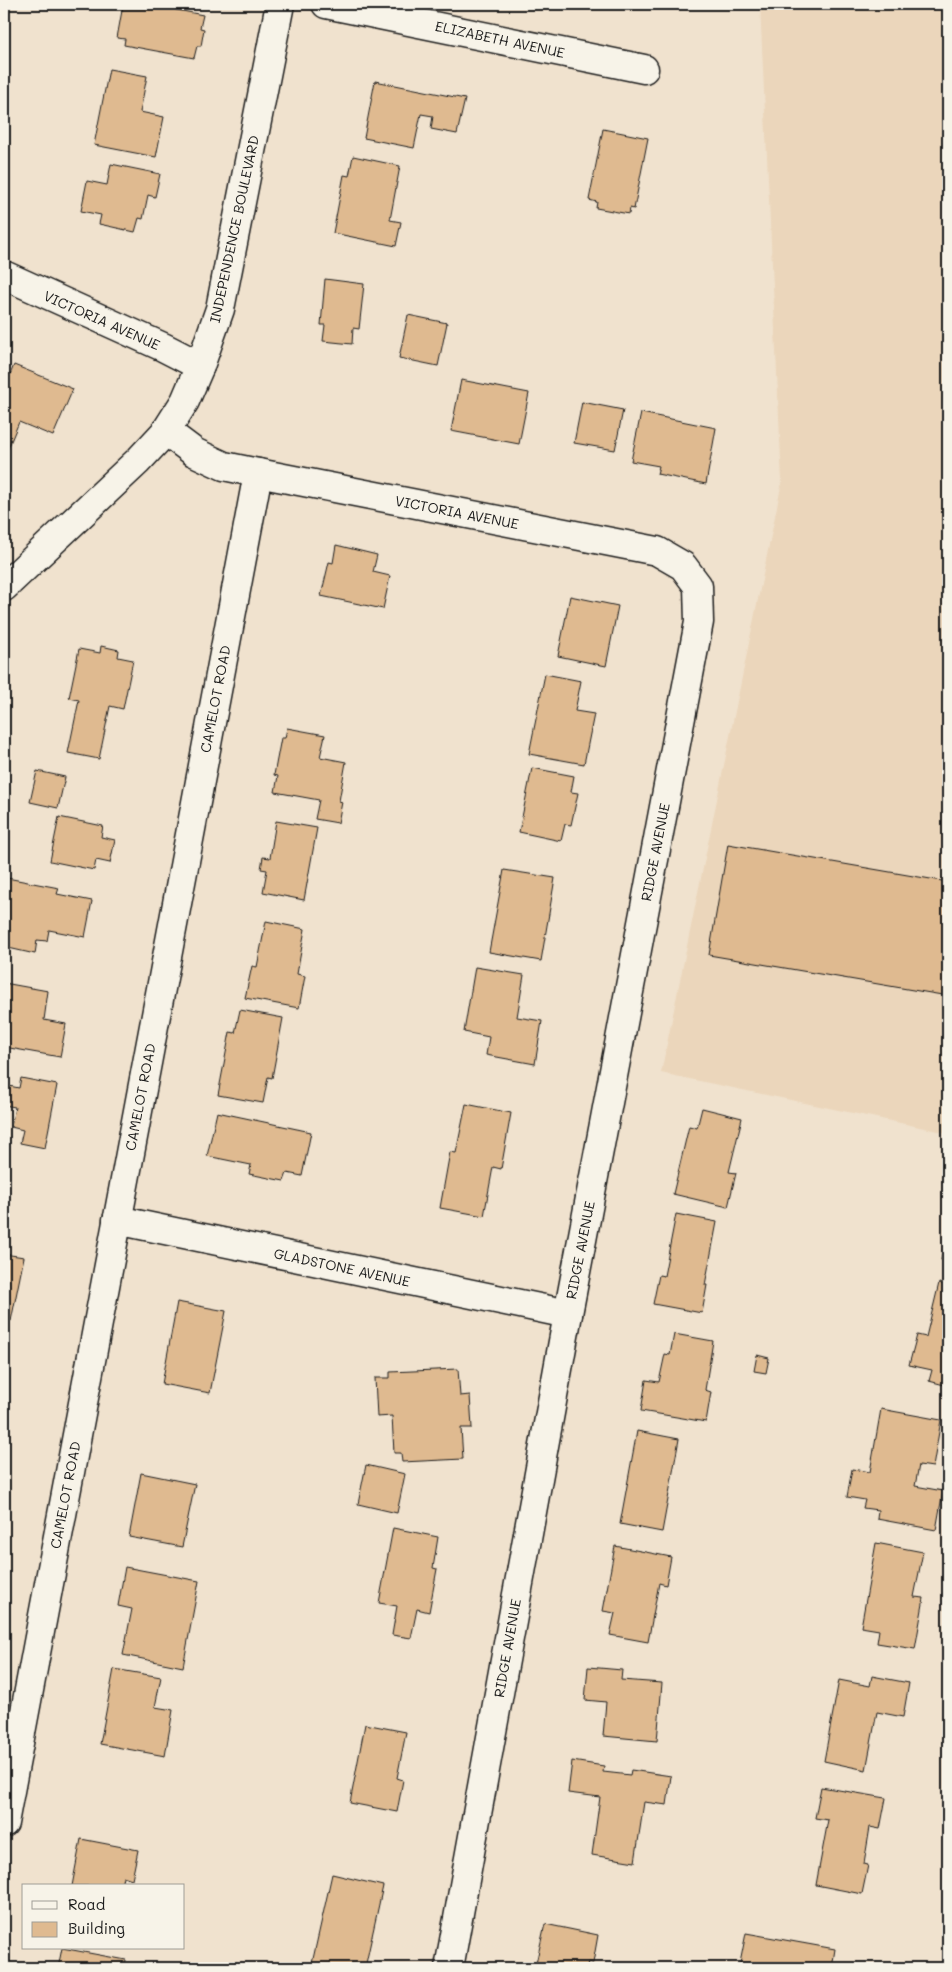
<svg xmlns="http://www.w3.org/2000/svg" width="952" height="1972" font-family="Mali,sans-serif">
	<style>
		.built { fill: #ebd6bb }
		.building { fill: #dfba90; stroke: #1c1c1c }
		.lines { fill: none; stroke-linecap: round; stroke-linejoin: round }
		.minor-casing { stroke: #1c1c1c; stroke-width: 31 }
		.minor { stroke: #f7f3e8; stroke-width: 28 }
		.labels { text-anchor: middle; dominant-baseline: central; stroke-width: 4.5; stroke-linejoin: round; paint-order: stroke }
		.street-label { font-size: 14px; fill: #1c1c1c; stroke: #f7f3e8 }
	</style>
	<rect width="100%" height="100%" fill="#f0e2ce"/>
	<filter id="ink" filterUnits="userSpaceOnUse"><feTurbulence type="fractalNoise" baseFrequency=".02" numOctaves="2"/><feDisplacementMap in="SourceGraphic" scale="10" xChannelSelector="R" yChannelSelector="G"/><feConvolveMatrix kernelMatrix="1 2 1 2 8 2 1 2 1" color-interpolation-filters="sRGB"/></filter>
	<g filter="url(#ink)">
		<path class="built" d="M 760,4 L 948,4 L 948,1133 L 661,1073 L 782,482 Z"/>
		<g class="building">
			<path d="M 132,4 L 146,4 L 203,15 L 200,28 L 204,29 L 201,46 L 197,46 L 194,58 L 124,45 L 125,39 L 117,38 L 123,5 L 131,6 Z"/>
			<path d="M 109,69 L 147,76 L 140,112 L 164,117 L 156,157 L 94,145 Z"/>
			<path d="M 375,81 L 465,99 L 457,134 L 431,129 L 433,116 L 421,114 L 414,148 L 364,138 Z"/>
			<path d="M 603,129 L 648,138 L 634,209 L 630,208 L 629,214 L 596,208 L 597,202 L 589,200 Z"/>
			<path d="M 353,156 L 400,166 L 390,220 L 401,222 L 396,246 L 333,233 L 344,175 L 349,176 Z"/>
			<path d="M 111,164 L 160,174 L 155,197 L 148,195 L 143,219 L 139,218 L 135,232 L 99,224 L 101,215 L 81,211 L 87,181 L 107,185 Z"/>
			<path d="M 325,279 L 364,284 L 359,329 L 353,328 L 352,344 L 323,341 L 325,325 L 321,325 Z"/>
			<path d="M 408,315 L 447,323 L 438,366 L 399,358 Z"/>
			<path d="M 14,365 L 73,389 L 53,436 L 19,422 L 6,453 L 4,452 L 4,389 Z"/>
			<path d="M 461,380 L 529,393 L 519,444 L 451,431 Z"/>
			<path d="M 582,402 L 623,410 L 615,450 L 574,443 Z"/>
			<path d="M 641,413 L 716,428 L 706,484 L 657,474 L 659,466 L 631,461 Z"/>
			<path d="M 336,545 L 377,555 L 373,572 L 390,576 L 383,609 L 321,596 L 329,562 L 333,563 Z"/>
			<path d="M 570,596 L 618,606 L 606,666 L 558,656 Z"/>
			<path d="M 101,646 L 119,650 L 118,657 L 133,660 L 123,709 L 110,706 L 99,759 L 68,753 L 79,700 L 69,698 L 79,649 L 100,653 Z"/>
			<path d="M 545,674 L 581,681 L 575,711 L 594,714 L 584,764 L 529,754 Z"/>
			<path d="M 287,728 L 325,735 L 320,757 L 346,762 L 339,801 L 342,802 L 338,823 L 315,819 L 319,800 L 275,792 L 278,776 L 274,775 L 281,738 L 285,738 Z"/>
			<path d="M 532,768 L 574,776 L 571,792 L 578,793 L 571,825 L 565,824 L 561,841 L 519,832 Z"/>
			<path d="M 37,771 L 65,777 L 58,808 L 30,802 Z"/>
			<path d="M 59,817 L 103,826 L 101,837 L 115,840 L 110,863 L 96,860 L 94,870 L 50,861 Z"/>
			<path d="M 276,821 L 317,828 L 304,900 L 263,892 L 267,870 L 261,869 L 263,857 L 270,858 Z"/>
			<path d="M 728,844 L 948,882 L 948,996 L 709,955 Z"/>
			<path d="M 504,870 L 555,878 L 541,961 L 489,952 Z"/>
			<path d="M 7,878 L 59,888 L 57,894 L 92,901 L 85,937 L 49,930 L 47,941 L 37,940 L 35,954 L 4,947 L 4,896 Z"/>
			<path d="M 266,921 L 305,929 L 297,974 L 305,976 L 299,1008 L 245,998 L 252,966 L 257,967 Z"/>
			<path d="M 475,967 L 524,975 L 517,1017 L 542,1021 L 535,1064 L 486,1055 L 489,1037 L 464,1032 Z"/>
			<path d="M 4,983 L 48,991 L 44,1020 L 66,1024 L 60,1057 L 4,1047 Z"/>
			<path d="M 240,1010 L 283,1018 L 272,1078 L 268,1077 L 263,1103 L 218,1095 L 230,1032 L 235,1033 Z"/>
			<path d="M 21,1078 L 57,1085 L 45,1148 L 20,1143 L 23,1130 L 11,1127 L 15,1107 L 4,1105 L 4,1085 L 19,1088 Z"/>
			<path d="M 466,1104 L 511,1113 L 501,1169 L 493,1167 L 484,1216 L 440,1208 L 450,1152 L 456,1153 Z"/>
			<path d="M 702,1108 L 742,1118 L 729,1172 L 736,1173 L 728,1207 L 673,1194 L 689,1126 L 697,1128 Z"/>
			<path d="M 217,1112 L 311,1132 L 302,1176 L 287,1173 L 284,1181 L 249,1174 L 251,1165 L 207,1156 Z"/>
			<path d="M 676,1214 L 717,1222 L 705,1285 L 707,1285 L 702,1313 L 653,1304 L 659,1275 L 664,1276 Z"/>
			<path d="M 947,1230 L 948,1230 L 948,1262 L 941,1260 Z"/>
			<path d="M 4,1254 L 24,1257 L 11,1321 L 4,1319 Z"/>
			<path d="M 939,1283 L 948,1286 L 948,1386 L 929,1381 L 932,1370 L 909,1365 L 917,1335 L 926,1337 Z"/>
			<path d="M 177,1302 L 226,1311 L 210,1393 L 162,1384 Z"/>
			<path d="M 674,1334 L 713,1341 L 705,1390 L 711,1392 L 706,1422 L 641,1411 L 646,1380 L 659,1382 L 665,1354 L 670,1355 Z"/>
			<path d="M 757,1355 L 769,1358 L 766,1373 L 754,1371 Z"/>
			<path d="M 458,1369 L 460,1396 L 470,1395 L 472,1428 L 461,1428 L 463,1459 L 402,1462 L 401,1453 L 394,1453 L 392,1416 L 377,1417 L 375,1378 L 390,1378 L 390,1372 Z"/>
			<path d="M 881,1409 L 941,1420 L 933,1467 L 919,1465 L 915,1486 L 943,1491 L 936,1530 L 877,1519 L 878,1510 L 863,1508 L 865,1500 L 847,1497 L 852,1469 L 870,1472 Z"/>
			<path d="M 637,1431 L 679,1439 L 662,1532 L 620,1524 Z"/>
			<path d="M 366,1465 L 405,1474 L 397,1513 L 358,1504 Z"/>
			<path d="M 141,1473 L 195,1484 L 182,1547 L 129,1537 Z"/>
			<path d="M 393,1528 L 438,1537 L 433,1568 L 437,1569 L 429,1612 L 417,1609 L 411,1638 L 392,1635 L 397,1606 L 379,1603 Z"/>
			<path d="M 876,1543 L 923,1552 L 914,1597 L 924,1598 L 915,1649 L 877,1643 L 879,1630 L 861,1627 Z"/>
			<path d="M 615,1546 L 671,1557 L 666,1585 L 659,1583 L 648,1642 L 610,1635 L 615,1613 L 603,1611 Z"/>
			<path d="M 125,1567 L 199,1581 L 183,1667 L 123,1655 L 132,1609 L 118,1606 Z"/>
			<path d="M 588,1667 L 622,1670 L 621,1680 L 662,1683 L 657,1741 L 603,1736 L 606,1702 L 585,1700 Z"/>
			<path d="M 114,1669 L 161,1677 L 155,1707 L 173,1710 L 165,1756 L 100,1744 Z"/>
			<path d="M 872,1676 L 909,1683 L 903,1717 L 877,1712 L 866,1770 L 824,1761 L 839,1680 L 870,1686 Z"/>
			<path d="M 365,1724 L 406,1732 L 397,1778 L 403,1780 L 397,1812 L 350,1803 Z"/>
			<path d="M 572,1761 L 604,1766 L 603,1772 L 630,1775 L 631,1770 L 671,1776 L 667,1805 L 644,1802 L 635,1862 L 592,1855 L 600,1797 L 568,1793 Z"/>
			<path d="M 821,1787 L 886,1798 L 880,1829 L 870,1827 L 864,1864 L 868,1865 L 862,1894 L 816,1885 L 828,1820 L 815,1818 Z"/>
			<path d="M 81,1839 L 138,1850 L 132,1879 L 123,1876 L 121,1886 L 72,1886 Z"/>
			<path d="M 332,1874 L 383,1886 L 365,1968 L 311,1968 Z"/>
			<path d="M 545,1924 L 598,1935 L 593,1963 L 588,1962 L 586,1968 L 535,1968 Z"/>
			<path d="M 746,1933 L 835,1949 L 832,1968 L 739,1968 Z"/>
			<path d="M 62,1948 L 126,1960 L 125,1968 L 58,1968 Z"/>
		</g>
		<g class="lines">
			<g class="minor-casing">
				<g id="minor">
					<path d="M 326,4 L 644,69"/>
					<path d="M 4,275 L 163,347 L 200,366"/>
					<path d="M 258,473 L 657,551 L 683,566 L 698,586 L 699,622 L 568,1314 L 449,1968"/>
					<path d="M 4,587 L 138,461 L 166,431 L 185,401 L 200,366 L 220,309 L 280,4"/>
					<path d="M 117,1220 L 568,1314"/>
					<path d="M 4,1823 L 258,473 L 224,466 L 194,452 L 166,431"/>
				</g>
			</g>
			<use href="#minor" class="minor"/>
		</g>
	</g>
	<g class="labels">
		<g class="street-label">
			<text transform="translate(500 39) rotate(12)">ELIZABETH AVENUE</text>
			<text transform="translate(234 229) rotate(-78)">INDEPENDENCE BOULEVARD</text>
			<text transform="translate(102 320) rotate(24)">VICTORIA AVENUE</text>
			<text transform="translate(457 512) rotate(11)">VICTORIA AVENUE</text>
			<text transform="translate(215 699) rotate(-79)">CAMELOT ROAD</text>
			<text transform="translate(655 852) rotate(-79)">RIDGE AVENUE</text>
			<text transform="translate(140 1097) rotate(-79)">CAMELOT ROAD</text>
			<text transform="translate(580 1250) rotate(-79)">RIDGE AVENUE</text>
			<text transform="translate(342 1267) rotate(12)">GLADSTONE AVENUE</text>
			<text transform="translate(65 1495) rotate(-79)">CAMELOT ROAD</text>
			<text transform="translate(507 1648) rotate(-80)">RIDGE AVENUE</text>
		</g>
	</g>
	<rect width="952" height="1972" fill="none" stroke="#f7f3e8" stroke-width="20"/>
	<rect x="10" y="10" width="932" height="1952" fill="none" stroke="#1c1c1c" stroke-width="2" filter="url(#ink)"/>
	<rect x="22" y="1884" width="162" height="65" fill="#f7f3e8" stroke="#9f9d96"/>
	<rect x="32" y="1901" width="25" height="8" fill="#f7f3e8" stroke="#9f9d96"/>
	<text x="68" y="1910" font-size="15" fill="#1c1c1c">Road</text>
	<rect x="32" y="1922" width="25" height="15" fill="#dfba90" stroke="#9f9d96"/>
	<text x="68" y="1934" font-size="15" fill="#1c1c1c">Building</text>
</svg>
